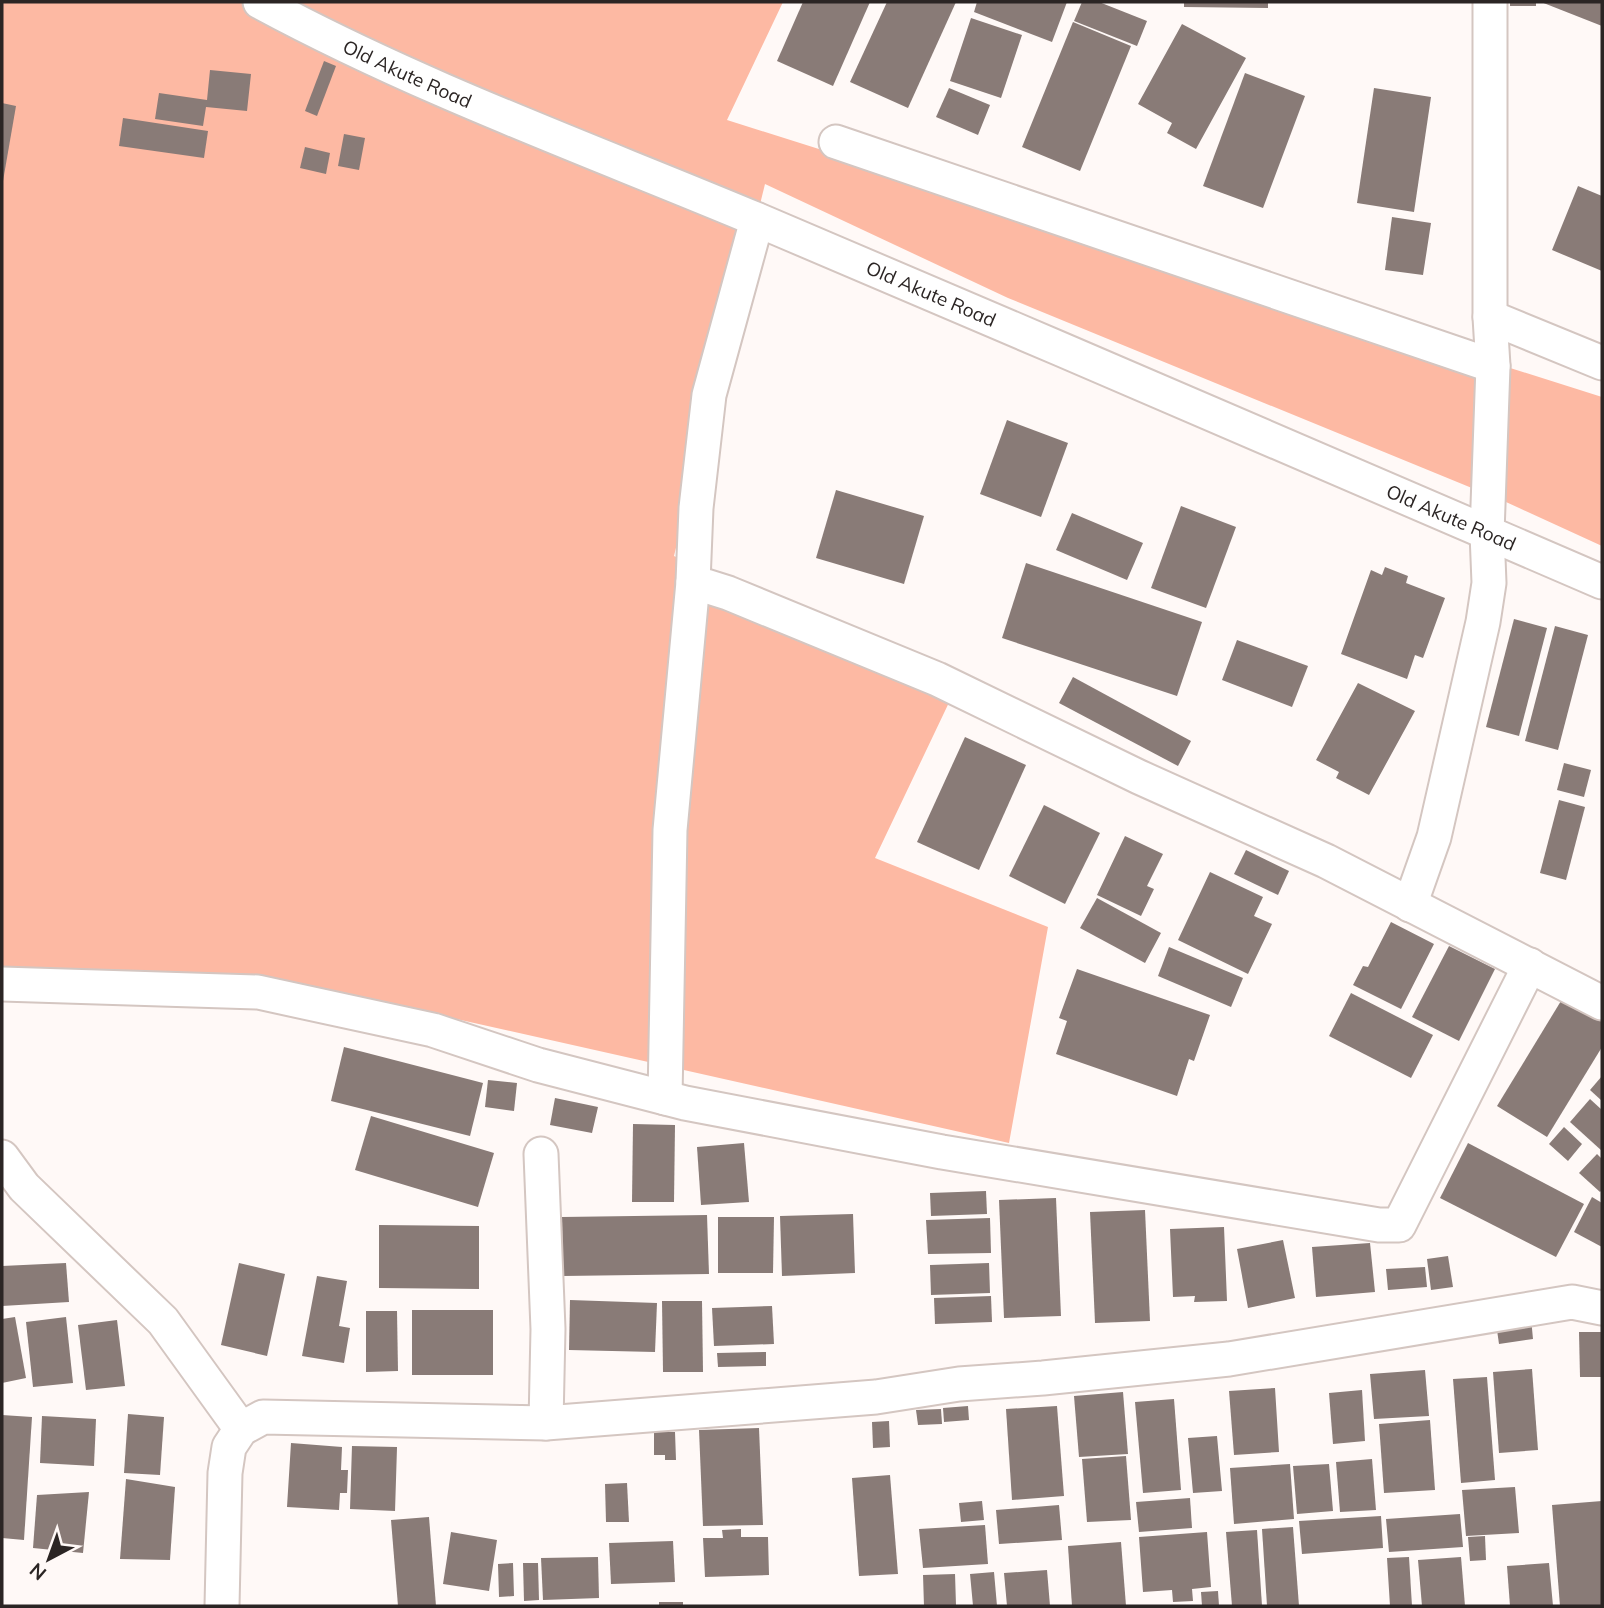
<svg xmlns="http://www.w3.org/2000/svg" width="1604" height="1608" font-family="Mulish,sans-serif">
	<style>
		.green { fill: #fdb9a3 }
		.building { fill: #897b77 }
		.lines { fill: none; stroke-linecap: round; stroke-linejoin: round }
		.minor-casing { stroke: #d4c6c1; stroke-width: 37 }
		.minor { stroke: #fff; stroke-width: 33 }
		.labels { text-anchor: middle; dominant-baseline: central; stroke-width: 5; stroke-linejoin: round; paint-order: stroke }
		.street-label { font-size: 19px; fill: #2b2524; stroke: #fff9f7 }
	</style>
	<rect width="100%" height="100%" fill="#fff9f7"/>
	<path class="green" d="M 2,2 L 783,2 L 727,120 L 1602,397 L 1602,546 L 1506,502 L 1008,298 L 765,184 L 674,556 L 954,692 L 875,858 L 1048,927 L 1009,1143 L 327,990 L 2,984 Z"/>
	<g class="building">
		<path d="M 803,2 L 870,2 L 833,86 L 777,61 Z"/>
		<path d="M 887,2 L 956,2 L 908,108 L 850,82 Z"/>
		<path d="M 977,2 L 1067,2 L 1052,42 L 974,12 Z"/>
		<path d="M 1082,2 L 1099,2 L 1147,21 L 1137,46 L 1074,21 Z"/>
		<path d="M 1184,2 L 1268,2 L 1268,8 L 1184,7 Z"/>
		<rect x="1510" y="2" width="26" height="4"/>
		<path d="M 1541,2 L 1602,2 L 1602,26 Z"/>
		<path d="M 971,18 L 1022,35 L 1001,98 L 950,81 Z"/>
		<path d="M 1073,22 L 1131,46 L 1080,171 L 1022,147 Z"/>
		<path d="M 1182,24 L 1246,58 L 1196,149 L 1167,133 L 1172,123 L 1138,104 Z"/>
		<path d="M 324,61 L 336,66 L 317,116 L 305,111 Z"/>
		<path d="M 210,70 L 251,74 L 247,111 L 206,107 L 203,126 L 155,119 L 159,93 L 207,100 Z"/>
		<path d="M 1245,73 L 1305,96 L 1263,208 L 1203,186 Z"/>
		<path d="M 949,88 L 990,105 L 978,135 L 936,117 Z"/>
		<path d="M 1374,88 L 1431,97 L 1414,212 L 1357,203 Z"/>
		<path d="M 2,103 L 16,106 L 3,181 L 2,181 Z"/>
		<path d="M 123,118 L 208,131 L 204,158 L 119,146 Z"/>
		<path d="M 344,134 L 365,138 L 359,170 L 338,166 Z"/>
		<path d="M 305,147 L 330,153 L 326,174 L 300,168 Z"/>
		<path d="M 1578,186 L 1602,196 L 1602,271 L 1552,250 Z"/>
		<path d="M 1392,217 L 1431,223 L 1423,275 L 1385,270 Z"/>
		<path d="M 1007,420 L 1068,443 L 1041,517 L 980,494 Z"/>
		<path d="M 836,490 L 924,516 L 904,584 L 816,558 Z"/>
		<path d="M 1181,506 L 1236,527 L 1206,608 L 1151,588 Z"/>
		<path d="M 1072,513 L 1143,543 L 1127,580 L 1056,550 Z"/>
		<path d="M 1026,563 L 1202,622 L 1177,696 L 1002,638 Z"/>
		<path d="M 1385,567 L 1408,576 L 1406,583 L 1445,598 L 1423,658 L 1415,655 L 1407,679 L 1341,654 L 1371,570 L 1382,575 Z"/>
		<path d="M 1514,619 L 1547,628 L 1519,736 L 1486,727 Z"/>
		<path d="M 1555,626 L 1588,635 L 1558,750 L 1525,741 Z"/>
		<path d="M 1237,640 L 1308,666 L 1292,707 L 1222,680 Z"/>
		<path d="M 1073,677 L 1191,741 L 1178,766 L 1059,703 Z"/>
		<path d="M 1358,683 L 1415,711 L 1369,795 L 1336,778 L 1339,772 L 1316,760 Z"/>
		<path d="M 965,737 L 1026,765 L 979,870 L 917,842 Z"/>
		<path d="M 1564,763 L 1591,770 L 1584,797 L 1557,790 Z"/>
		<path d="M 1559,800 L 1585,807 L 1566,880 L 1540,873 Z"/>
		<path d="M 1044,805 L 1100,833 L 1065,904 L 1009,876 Z"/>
		<path d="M 1125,836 L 1163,854 L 1147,886 L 1154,889 L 1141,916 L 1097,895 Z"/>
		<path d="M 1246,850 L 1289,871 L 1278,895 L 1234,874 Z"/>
		<path d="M 1210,872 L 1263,897 L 1254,916 L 1272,924 L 1248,974 L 1178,940 Z"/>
		<path d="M 1097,898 L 1161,933 L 1145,963 L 1080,928 Z"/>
		<path d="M 1391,922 L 1434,944 L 1401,1009 L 1353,985 L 1363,966 L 1368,967 Z"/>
		<path d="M 1449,946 L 1495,969 L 1459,1041 L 1412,1017 Z"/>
		<path d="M 1169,947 L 1243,978 L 1231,1007 L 1158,976 Z"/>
		<path d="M 1077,969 L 1210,1015 L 1194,1061 L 1189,1059 L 1177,1096 L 1056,1054 L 1067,1021 L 1059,1018 Z"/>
		<path d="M 1351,993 L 1433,1035 L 1411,1078 L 1329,1036 Z"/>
		<path d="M 1564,996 L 1602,1020 L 1602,1047 L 1547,1137 L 1497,1106 Z"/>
		<path d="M 344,1047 L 483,1083 L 470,1136 L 331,1101 Z"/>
		<path d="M 1602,1076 L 1602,1101 L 1590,1090 Z"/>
		<path d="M 488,1080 L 517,1083 L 514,1111 L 485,1107 Z"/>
		<path d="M 555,1098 L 598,1107 L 592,1133 L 550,1125 Z"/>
		<path d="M 1590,1099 L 1602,1110 L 1602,1151 L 1570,1122 Z"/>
		<path d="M 371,1116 L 494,1153 L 478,1207 L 355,1170 Z"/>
		<path d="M 633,1124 L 675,1125 L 674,1202 L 632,1202 Z"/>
		<path d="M 1564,1127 L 1582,1144 L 1568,1161 L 1549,1144 Z"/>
		<path d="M 744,1143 L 749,1202 L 701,1205 L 697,1147 Z"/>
		<path d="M 1468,1143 L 1584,1204 L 1556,1257 L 1440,1198 Z"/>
		<path d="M 1597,1154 L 1602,1159 L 1602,1190 L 1600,1192 L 1579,1173 Z"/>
		<path d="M 986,1191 L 987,1214 L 931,1216 L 930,1193 Z"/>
		<path d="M 1592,1197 L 1602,1203 L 1602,1247 L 1574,1232 Z"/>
		<path d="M 1056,1198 L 1061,1316 L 1004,1318 L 999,1200 Z"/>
		<path d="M 1145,1210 L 1150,1321 L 1095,1323 L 1090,1212 Z"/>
		<path d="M 853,1214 L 855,1273 L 782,1276 L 780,1216 Z"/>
		<path d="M 707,1215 L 709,1274 L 563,1276 L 562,1217 Z"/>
		<path d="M 718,1217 L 774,1217 L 773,1273 L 718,1273 Z"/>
		<path d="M 990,1218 L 991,1253 L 928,1254 L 926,1220 Z"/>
		<path d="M 379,1225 L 479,1226 L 479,1289 L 379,1288 Z"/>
		<path d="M 1224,1227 L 1227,1301 L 1194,1302 L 1195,1296 L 1173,1297 L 1170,1229 Z"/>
		<path d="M 1283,1240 L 1295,1298 L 1248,1308 L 1237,1249 Z"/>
		<path d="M 1370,1243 L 1375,1292 L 1316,1297 L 1312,1247 Z"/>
		<path d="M 1448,1256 L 1453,1287 L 1431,1290 L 1427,1259 Z"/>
		<path d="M 66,1263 L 69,1302 L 2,1306 L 2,1266 Z"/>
		<path d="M 239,1263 L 285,1274 L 267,1356 L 221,1345 Z"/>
		<path d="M 989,1263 L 990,1293 L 931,1295 L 930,1265 Z"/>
		<path d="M 1425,1267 L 1427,1287 L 1388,1290 L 1386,1269 Z"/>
		<path d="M 317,1276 L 347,1281 L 339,1326 L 350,1328 L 344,1363 L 302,1356 Z"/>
		<path d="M 991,1296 L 992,1322 L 935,1324 L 934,1298 Z"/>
		<path d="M 570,1300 L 657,1303 L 655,1352 L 569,1350 Z"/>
		<path d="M 662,1301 L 702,1301 L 703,1372 L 663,1372 Z"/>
		<path d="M 772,1306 L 774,1344 L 714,1346 L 712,1308 Z"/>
		<rect x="412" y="1310" width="81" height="65"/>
		<path d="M 366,1311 L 397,1311 L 398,1371 L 366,1372 Z"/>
		<path d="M 15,1317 L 26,1378 L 2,1383 L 2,1319 Z"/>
		<path d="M 66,1317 L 73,1383 L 33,1387 L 26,1322 Z"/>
		<path d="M 1531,1318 L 1533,1339 L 1499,1344 L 1496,1323 Z"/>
		<path d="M 117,1320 L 125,1386 L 86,1390 L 78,1325 Z"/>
		<path d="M 1579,1332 L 1602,1332 L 1602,1377 L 1580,1377 Z"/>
		<path d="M 766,1352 L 766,1366 L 718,1367 L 717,1353 Z"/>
		<path d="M 1532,1369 L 1538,1450 L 1499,1453 L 1493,1372 Z"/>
		<path d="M 1425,1370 L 1429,1416 L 1374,1419 L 1370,1374 Z"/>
		<path d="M 1487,1377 L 1495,1480 L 1461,1483 L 1453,1379 Z"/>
		<path d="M 1275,1388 L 1279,1452 L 1234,1455 L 1229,1391 Z"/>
		<path d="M 1362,1390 L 1365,1441 L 1333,1444 L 1329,1393 Z"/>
		<path d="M 1123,1392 L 1128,1454 L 1079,1457 L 1074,1396 Z"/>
		<path d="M 1174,1399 L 1181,1490 L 1143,1493 L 1135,1402 Z"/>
		<path d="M 968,1406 L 969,1420 L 944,1422 L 943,1408 Z"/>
		<path d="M 1057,1406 L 1064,1496 L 1012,1500 L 1006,1409 Z"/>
		<path d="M 941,1409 L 942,1424 L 918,1425 L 916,1410 Z"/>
		<path d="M 128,1414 L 164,1417 L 160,1475 L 124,1473 Z"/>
		<path d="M 2,1415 L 32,1417 L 24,1540 L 2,1538 Z"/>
		<path d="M 42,1416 L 96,1419 L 94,1466 L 40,1463 Z"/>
		<path d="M 1430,1420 L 1435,1490 L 1384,1493 L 1379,1424 Z"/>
		<path d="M 889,1421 L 890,1447 L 873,1448 L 872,1422 Z"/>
		<path d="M 759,1428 L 763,1525 L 703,1526 L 699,1430 Z"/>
		<path d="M 654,1432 L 675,1432 L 676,1460 L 665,1460 L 665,1455 L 654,1455 Z"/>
		<path d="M 1217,1436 L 1222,1491 L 1193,1493 L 1188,1438 Z"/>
		<path d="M 291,1443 L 342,1447 L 341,1470 L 348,1470 L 347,1493 L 340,1493 L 339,1510 L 287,1507 Z"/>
		<path d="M 352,1446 L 397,1447 L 395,1511 L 350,1509 Z"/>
		<path d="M 1126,1456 L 1131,1520 L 1087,1522 L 1082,1459 Z"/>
		<path d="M 1372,1459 L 1376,1510 L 1340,1512 L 1336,1462 Z"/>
		<path d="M 1290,1464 L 1294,1519 L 1234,1524 L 1230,1468 Z"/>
		<path d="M 1329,1464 L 1333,1511 L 1297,1514 L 1293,1466 Z"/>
		<path d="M 890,1475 L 898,1574 L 859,1576 L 852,1478 Z"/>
		<path d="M 126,1479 L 175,1487 L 170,1560 L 120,1559 Z"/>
		<path d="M 627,1483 L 629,1522 L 606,1522 L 605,1484 Z"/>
		<path d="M 1515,1487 L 1519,1533 L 1466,1536 L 1462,1490 Z"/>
		<path d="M 89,1492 L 83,1553 L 33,1548 L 37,1495 Z"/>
		<path d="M 1190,1498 L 1192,1528 L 1139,1532 L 1136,1502 Z"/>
		<path d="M 982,1501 L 984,1520 L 961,1522 L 959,1503 Z"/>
		<path d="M 1602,1501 L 1602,1606 L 1560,1606 L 1552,1505 Z"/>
		<path d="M 1059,1505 L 1062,1540 L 999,1544 L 996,1510 Z"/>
		<path d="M 1460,1514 L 1463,1547 L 1389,1552 L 1386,1519 Z"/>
		<path d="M 1381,1516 L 1383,1548 L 1302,1554 L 1299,1521 Z"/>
		<path d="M 429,1517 L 436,1606 L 398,1606 L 391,1520 Z"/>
		<path d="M 985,1525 L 988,1564 L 923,1568 L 919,1529 Z"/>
		<path d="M 1293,1527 L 1299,1606 L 1267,1606 L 1262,1529 Z"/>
		<path d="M 741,1529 L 741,1537 L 768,1537 L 769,1575 L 705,1577 L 703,1538 L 723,1538 L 722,1530 Z"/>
		<path d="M 1257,1530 L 1262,1606 L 1232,1606 L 1226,1532 Z"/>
		<path d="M 451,1532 L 497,1540 L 489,1591 L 443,1584 Z"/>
		<path d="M 1207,1532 L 1211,1587 L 1192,1589 L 1193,1601 L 1173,1602 L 1172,1590 L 1143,1592 L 1139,1537 Z"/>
		<path d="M 1485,1536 L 1486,1560 L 1470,1561 L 1468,1537 Z"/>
		<path d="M 673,1541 L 675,1582 L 611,1584 L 609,1543 Z"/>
		<path d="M 1121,1542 L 1126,1606 L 1072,1606 L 1068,1546 Z"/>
		<path d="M 598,1557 L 599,1598 L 543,1600 L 541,1558 Z"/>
		<path d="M 1409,1557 L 1412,1606 L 1390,1606 L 1387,1558 Z"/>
		<path d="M 1461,1557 L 1465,1606 L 1422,1606 L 1418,1560 Z"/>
		<path d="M 513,1563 L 514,1596 L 499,1597 L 498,1564 Z"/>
		<path d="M 523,1563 L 538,1563 L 539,1600 L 524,1601 Z"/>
		<path d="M 1549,1563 L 1553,1606 L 1510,1606 L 1507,1566 Z"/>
		<path d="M 1047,1570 L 1050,1606 L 1007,1606 L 1004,1573 Z"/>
		<path d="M 994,1572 L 997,1606 L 973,1606 L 970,1574 Z"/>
		<path d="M 955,1574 L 956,1606 L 924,1606 L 923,1575 Z"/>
		<path d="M 1218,1591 L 1219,1606 L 1202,1606 L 1201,1592 Z"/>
		<rect x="659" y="1602" width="24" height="4"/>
	</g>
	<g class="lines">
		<g class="minor-casing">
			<g id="minor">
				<path id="s1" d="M 260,2 C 419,88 591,150 758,220 C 1040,339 1321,462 1602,582"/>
				<path d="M 836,142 L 1493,366"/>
				<path d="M 757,220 L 709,395 L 696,508 L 693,582 L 728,593 L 937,679 L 1139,777 L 1326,861 L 1602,1003"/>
				<path d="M 1490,317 L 1602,363"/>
				<path d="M 1410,905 L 1434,837 L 1483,622 L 1489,583 L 1487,533 L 1493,366 L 1490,317 L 1490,2"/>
				<path d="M 2,984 L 258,992 L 433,1030 L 538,1065 L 685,1103 L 942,1152 L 1379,1225 L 1399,1225 L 1530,965"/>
				<path d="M 665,1098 L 670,830 L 693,582"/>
				<path d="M 541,1154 L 548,1329 L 546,1423"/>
				<path d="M 2,1157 L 24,1187 L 163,1321 L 241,1429"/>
				<path d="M 222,1606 L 225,1473 L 229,1447 L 241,1429 L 263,1417 L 546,1423 L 876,1397 L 959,1384 L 1043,1378 L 1229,1359 L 1572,1302 L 1602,1308"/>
			</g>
		</g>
		<use href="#minor" class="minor"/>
	</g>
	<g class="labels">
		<g class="street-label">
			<text stroke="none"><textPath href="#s1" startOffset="164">Old Akute Road</textPath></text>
			<text stroke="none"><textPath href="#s1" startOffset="732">Old Akute Road</textPath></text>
			<text stroke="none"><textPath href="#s1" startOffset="1298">Old Akute Road</textPath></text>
		</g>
	</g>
	<rect width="1604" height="1608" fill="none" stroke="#2b2524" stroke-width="7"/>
	<g transform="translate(49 1559) rotate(221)" stroke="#fff9f7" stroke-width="5" paint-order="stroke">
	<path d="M0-5L12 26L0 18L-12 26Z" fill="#2b2524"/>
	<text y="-10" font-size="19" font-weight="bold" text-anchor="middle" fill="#2b2524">N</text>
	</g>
</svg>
